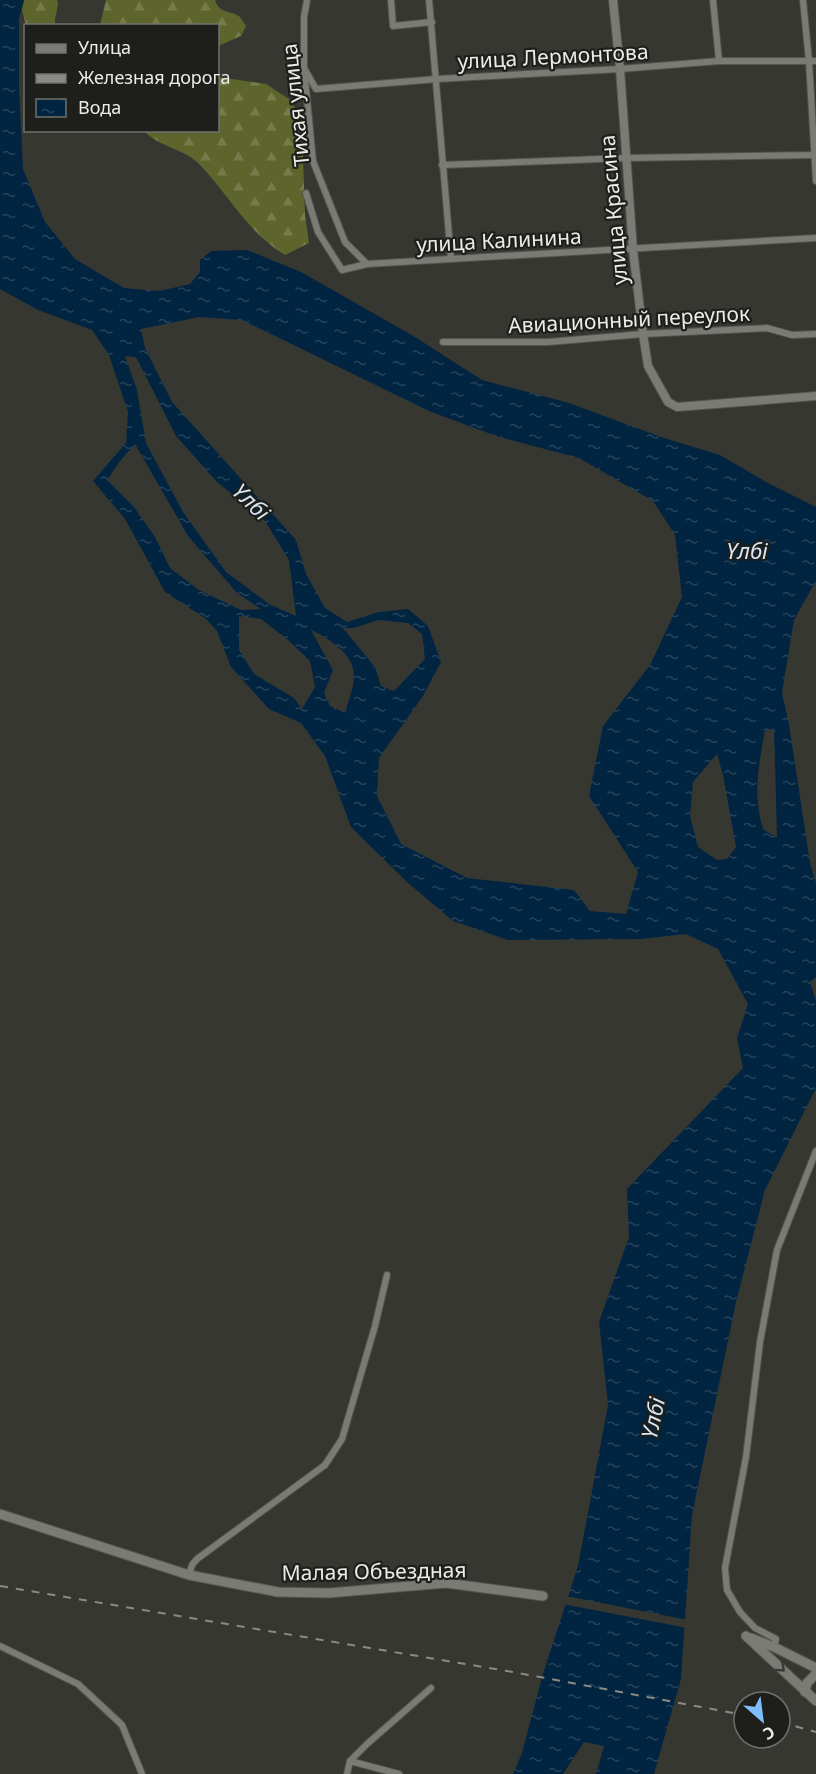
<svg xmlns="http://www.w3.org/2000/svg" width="816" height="1774" font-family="'Noto Sans',sans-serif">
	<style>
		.forest { fill: url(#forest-firs) }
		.water { fill: url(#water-ripples); fill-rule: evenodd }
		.pier { fill: #363731 }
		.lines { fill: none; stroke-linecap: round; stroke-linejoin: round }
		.minor-casing { stroke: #53534f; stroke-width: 8 }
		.tertiary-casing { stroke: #53534f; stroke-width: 10 }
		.secondary-casing { stroke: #53534f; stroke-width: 11 }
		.minor { stroke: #7a7b74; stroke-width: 6 }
		.tertiary { stroke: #7a7b74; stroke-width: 8 }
		.secondary { stroke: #7a7b74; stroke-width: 9 }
		.rail { stroke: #8a8b86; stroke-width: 2; stroke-dasharray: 8 8; stroke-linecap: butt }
		.oneway { stroke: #3a3a36 }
		.labels { text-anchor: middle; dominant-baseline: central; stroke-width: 4.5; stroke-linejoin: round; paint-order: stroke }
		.street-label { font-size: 21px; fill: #ebebe8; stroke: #1e1e1b }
		.water-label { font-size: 22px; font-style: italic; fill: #d6e7f7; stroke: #1e1e1b }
	</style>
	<defs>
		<pattern id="forest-firs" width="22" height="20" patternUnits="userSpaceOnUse" patternTransform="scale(1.5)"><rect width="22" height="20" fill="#5e652c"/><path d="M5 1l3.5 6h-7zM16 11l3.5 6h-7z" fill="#757b4b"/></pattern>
		<pattern id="water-ripples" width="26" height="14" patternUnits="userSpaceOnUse" patternTransform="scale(1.5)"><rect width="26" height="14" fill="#012440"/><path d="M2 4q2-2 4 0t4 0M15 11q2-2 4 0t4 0" fill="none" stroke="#26445c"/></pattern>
	</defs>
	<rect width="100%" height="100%" fill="#363731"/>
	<g class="forest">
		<path d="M 24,0 L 57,0 L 58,4 L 54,25 L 26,25 L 22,10 Z"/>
		<path d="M 106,0 L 215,0 C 219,14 231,10 240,17 C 242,20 244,23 246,26 L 241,36 L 218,46 L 218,26 L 100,25 Z"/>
		<path d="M 218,77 L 266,84 L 292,101 L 302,127 L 305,215 L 309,243 L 285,255 C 248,233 229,195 199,164 C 185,149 159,147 144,131 L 218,130 Z"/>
	</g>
	<path class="water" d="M 0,0 L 24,0 L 19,18 L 19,88 L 23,169 L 45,222 L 75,259 L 124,288 L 159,291 L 190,284 L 200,272 L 200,260 L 211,251 L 247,250 L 301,272 L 415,337 L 482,380 L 569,403 L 664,438 L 720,455 L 766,482 L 816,507 L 816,581 L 794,620 L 782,693 L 789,724 L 810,863 L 816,883 L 816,977 L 810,982 L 816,1001 L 816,1088 L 765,1190 L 736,1302 L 692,1515 L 681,1679 L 654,1774 L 596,1774 L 604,1746 L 584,1742 L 563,1774 L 513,1774 L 522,1753 L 543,1674 L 578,1566 L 608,1405 L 599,1322 L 629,1237 L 627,1189 L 743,1068 L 737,1038 L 748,1004 L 718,949 L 686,934 L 642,939 L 508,940 L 453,921 L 407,882 L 351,827 L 325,756 L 301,723 L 269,709 L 231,667 L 217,631 L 205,618 L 165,592 L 125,519 L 93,481 L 126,443 L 128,412 L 109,355 L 92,330 L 38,310 L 0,289 ZM 199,317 L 242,320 L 429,411 L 496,436 L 579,458 L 653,501 L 675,535 L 682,597 L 650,665 L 603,726 L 589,796 L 638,872 L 626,914 L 590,911 L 574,890 L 467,878 L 401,844 L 377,796 L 379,758 L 423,696 L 441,662 L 428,626 L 408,609 L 379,612 L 347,622 L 325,608 L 306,574 L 296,540 L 172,402 L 145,348 L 141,329 ZM 125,356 L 136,357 L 176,436 L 217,482 L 265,521 L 289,560 L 296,616 L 269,604 L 226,572 L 183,512 L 146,443 L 137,390 ZM 135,444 L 188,536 L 237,593 L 261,609 L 241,610 L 199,590 L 170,568 L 155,537 L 134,507 L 107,480 L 120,461 ZM 239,616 L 261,619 L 288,640 L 310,661 L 315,687 L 302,709 L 294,698 L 254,674 L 239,650 ZM 378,620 L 408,623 L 422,634 L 425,659 L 394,691 L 381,686 L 375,667 L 343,628 L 354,628 ZM 311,630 C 329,639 354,653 354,676 C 354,688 348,701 345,713 L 330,706 L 324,693 L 333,670 ZM 774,728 L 777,838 L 763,829 C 753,793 758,768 765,731 ZM 717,754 L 723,775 L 736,847 L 727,859 L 717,860 L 698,847 L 690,816 L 693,782 Z"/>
	<path class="pier" d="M 566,1596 L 688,1620 L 687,1628 L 563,1604 Z"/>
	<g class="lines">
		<g class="minor-casing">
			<g id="minor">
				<path d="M 307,0 L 304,17 L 304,68 L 313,161 L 345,242 L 367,264"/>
				<path d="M 391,0 L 393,26 L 432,22"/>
				<path d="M 429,0 L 451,259"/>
				<path d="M 713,0 L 719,61"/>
				<path d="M 803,0 L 809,61 L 816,181"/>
				<path d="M 304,68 L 316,89 L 437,79 L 620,69 L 719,61 L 816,61"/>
				<path d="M 442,165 L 627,158 L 816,155"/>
				<path d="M 306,193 L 318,232 L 342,270 L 367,264 L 451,259 L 816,238"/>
				<path d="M 443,342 L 548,342 L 643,334 L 767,328 L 792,335 L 816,334"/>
				<path d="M 189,1575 L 192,1565 L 197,1559 L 325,1465 L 342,1439 L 375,1326 L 387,1275"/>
				<path d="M 0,1646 L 78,1684 L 122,1725 L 142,1774"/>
				<path d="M 774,1647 L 776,1639 L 755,1628 L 740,1612 L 727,1590 L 725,1568 L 746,1457 L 760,1342 L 777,1250 L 816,1151"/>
				<path d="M 350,1761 L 399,1774"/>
				<path d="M 347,1774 L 350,1761 L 367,1744 L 431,1688"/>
			</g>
		</g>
		<g class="tertiary-casing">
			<path id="tertiary" d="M 613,0 L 620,69 L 633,250 L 643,334 L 648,366 L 668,402 L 677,407 L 816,396"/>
		</g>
		<g class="secondary-casing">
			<g id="secondary">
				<path d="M 0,1514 L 189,1575 L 278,1592 L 329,1593 L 446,1583 L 543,1596"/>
				<path d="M 746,1636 L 816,1701"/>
				<path d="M 751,1638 L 774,1647 L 816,1668"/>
				<path d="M 805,1692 L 807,1683 L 816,1674"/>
			</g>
		</g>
		<use href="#minor" class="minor"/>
		<use href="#tertiary" class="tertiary"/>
		<use href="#secondary" class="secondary"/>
		<g class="rail">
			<path d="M 0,1586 L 513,1672 L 744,1715"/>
			<path d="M 780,1722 L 816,1732"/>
		</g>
	</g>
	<defs><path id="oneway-chevron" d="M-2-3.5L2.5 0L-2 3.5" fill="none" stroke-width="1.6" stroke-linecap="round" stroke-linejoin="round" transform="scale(1.5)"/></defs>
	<use class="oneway" href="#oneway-chevron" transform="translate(781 1668) rotate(42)"/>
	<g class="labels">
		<g class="street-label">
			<text transform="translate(553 56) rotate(-3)">улица Лермонтова</text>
			<text transform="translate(295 105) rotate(-96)">Тихая улица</text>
			<text transform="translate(613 210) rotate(-95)">улица Красина</text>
			<text transform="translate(499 240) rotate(-3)">улица Калинина</text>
			<text transform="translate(629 319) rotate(-3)">Авиационный переулок</text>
			<text transform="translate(374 1571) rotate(-1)">Малая Объездная</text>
		</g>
		<g class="water-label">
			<text transform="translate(252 501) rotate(44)">Үлбі</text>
			<text x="747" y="550">Үлбі</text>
			<text transform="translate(652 1418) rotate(-78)">Үлбі</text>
		</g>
	</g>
	<rect x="24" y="24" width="195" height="108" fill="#1e1e1b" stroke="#70706d" stroke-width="1.5"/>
	<rect x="36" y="44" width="30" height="9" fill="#7a7b74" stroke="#70706d" stroke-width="1.5"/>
	<text x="78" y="54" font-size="18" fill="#ebebe8">Улица</text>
	<rect x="36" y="74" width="30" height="9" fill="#8a8b86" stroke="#70706d" stroke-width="1.5"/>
	<text x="78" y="84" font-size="18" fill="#ebebe8">Железная дорога</text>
	<rect x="36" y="99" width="30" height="18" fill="url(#water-ripples)" stroke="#70706d" stroke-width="1.5"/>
	<text x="78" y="114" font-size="18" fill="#ebebe8">Вода</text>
	<g transform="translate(762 1720) rotate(152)"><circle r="28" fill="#1e1e1b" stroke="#70706d" stroke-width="1.5"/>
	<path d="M0-4.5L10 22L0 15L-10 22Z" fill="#7ebdf9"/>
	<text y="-9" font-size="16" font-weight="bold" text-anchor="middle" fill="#ebebe8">С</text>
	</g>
</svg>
